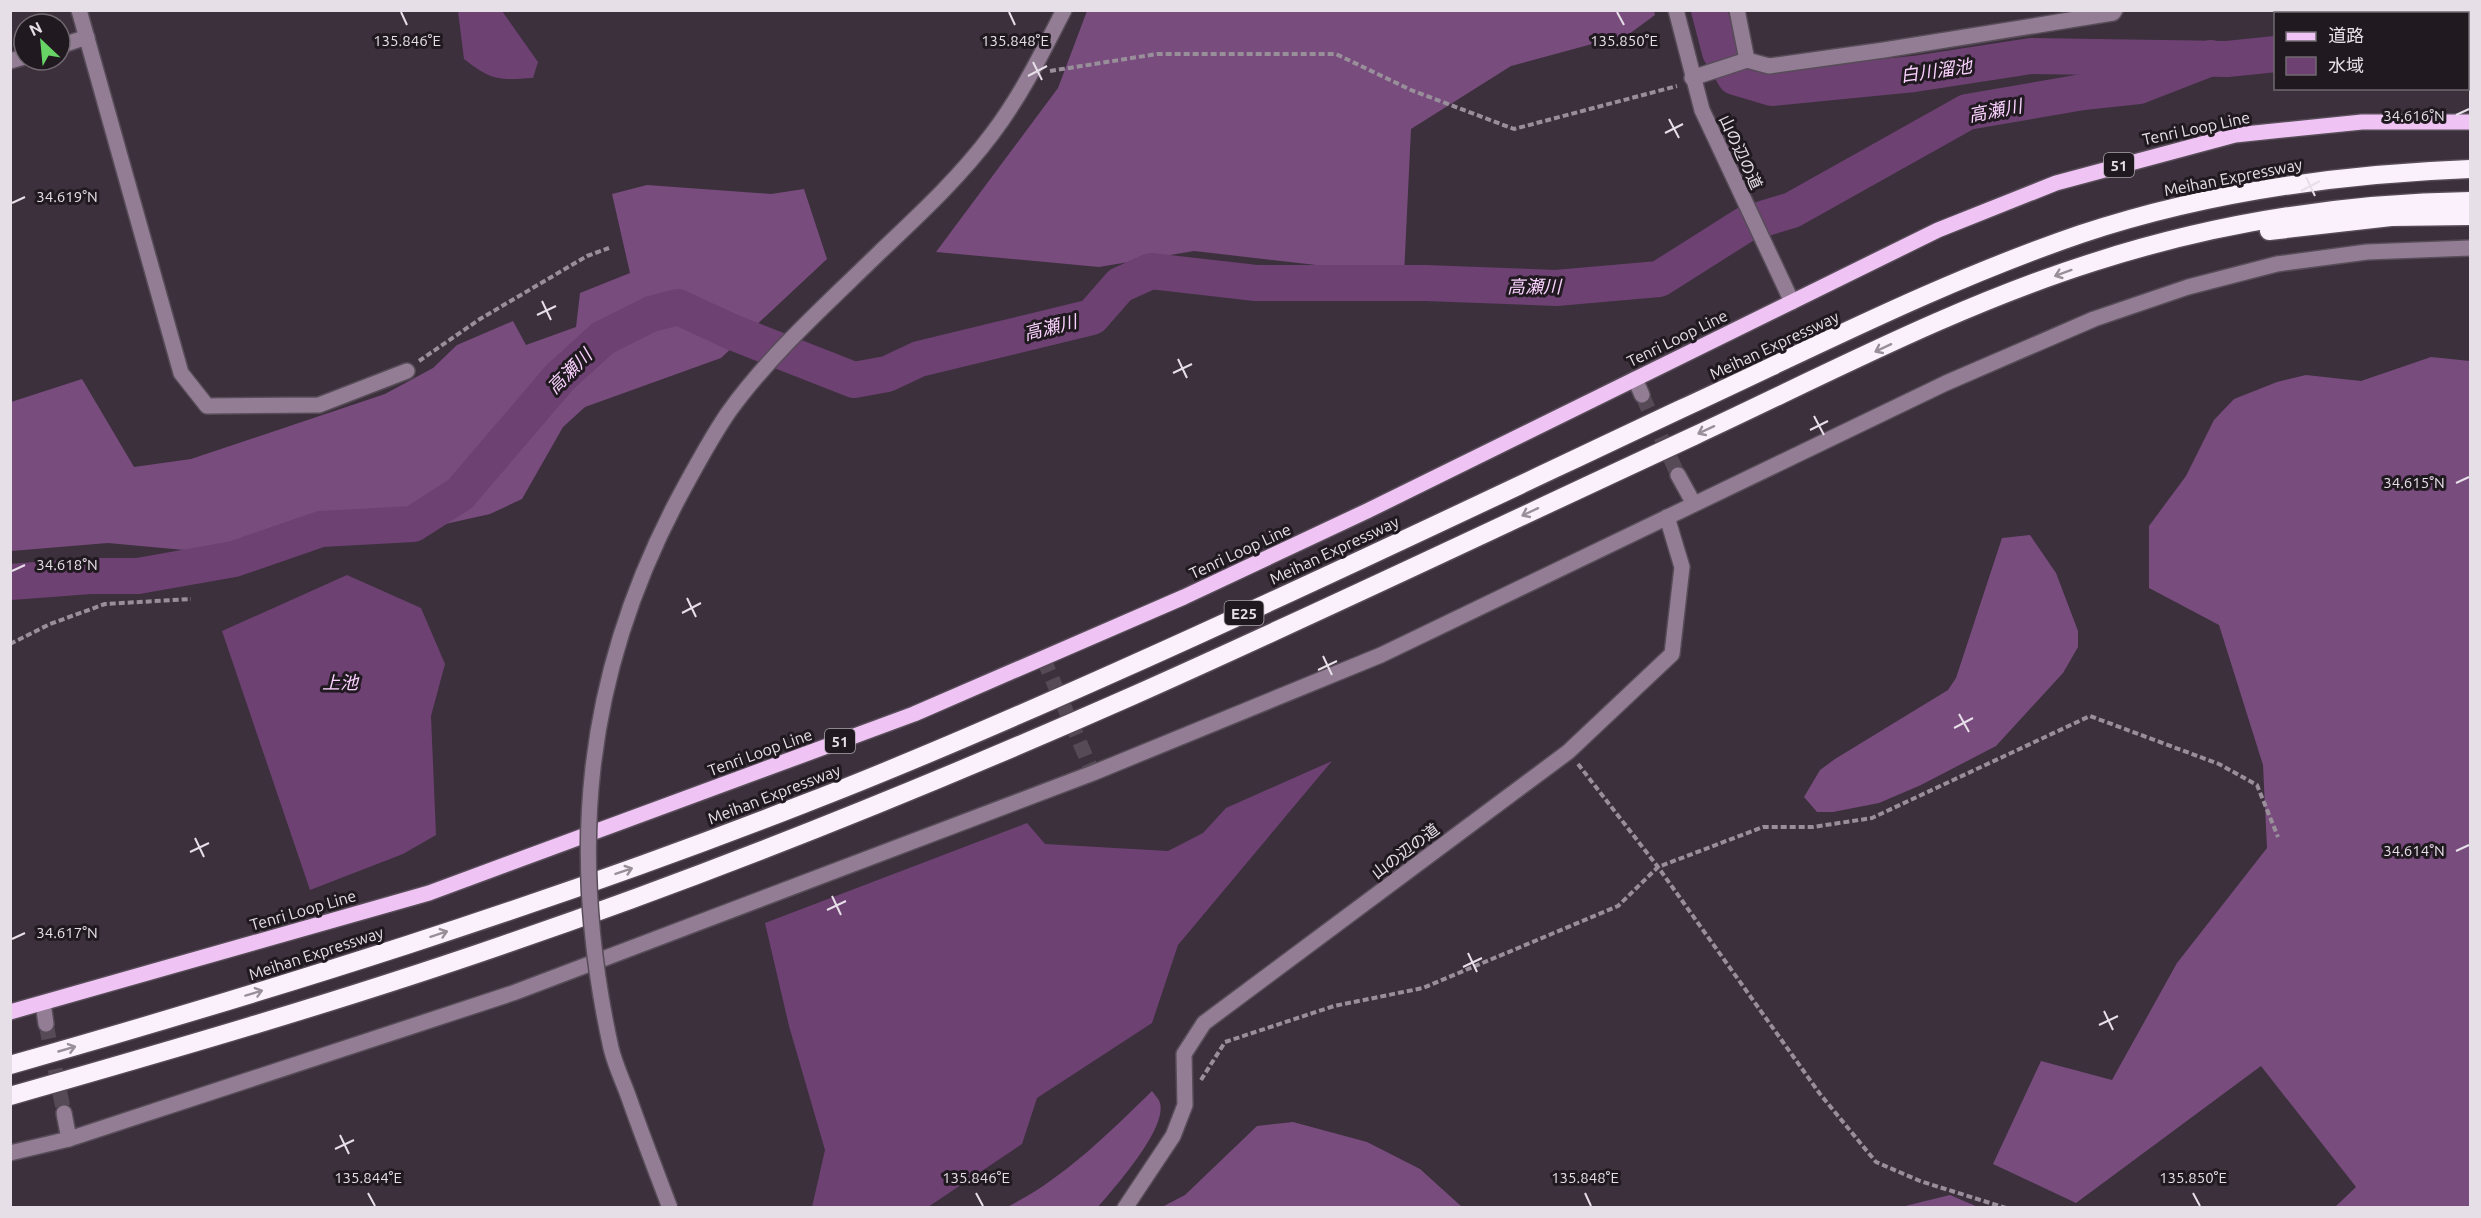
<svg xmlns="http://www.w3.org/2000/svg" width="2481" height="1218" font-family="Ubuntu,'Noto Sans JP',sans-serif">
	<style>
		.forest { fill: #784c7d }
		.water { fill: #6d4172 }
		.lines { fill: none; stroke-linecap: round; stroke-linejoin: round }
		.river { stroke: #6d4172; stroke-width: 36 }
		.minor-tunnel { stroke: #564a57; stroke-width: 15; stroke-dasharray: 15 8; stroke-linecap: butt }
		.minor-casing { stroke: #574c58; stroke-width: 18 }
		.major-casing { stroke: #574c58; stroke-width: 18 }
		.highway-casing { stroke: #574c58; stroke-width: 21 }
		.path { stroke: #998f9a; stroke-width: 4; stroke-dasharray: 6 3; stroke-linecap: butt }
		.minor { stroke: #927d94; stroke-width: 15 }
		.major { stroke: #efc4f4; stroke-width: 15 }
		.highway { stroke: #fbf1fc; stroke-width: 18 }
		.minor-bridge-casing { stroke: #574c58; stroke-width: 18; stroke-linecap: butt }
		.minor-bridge { stroke: #927d94; stroke-width: 15 }
		.oneway { stroke: #989099 }
		.ticks { fill: none; stroke: #e7dfe8; stroke-width: 2 }
		.labels { text-anchor: middle; dominant-baseline: central; stroke-width: 6; stroke-linejoin: round; paint-order: stroke }
		.shield { fill: #201a20; stroke: #aba4ac; stroke-width: 1.5 }
		.shield-label { font-size: 15px; font-weight: bold; fill: #e7dfe8 }
		.street-label { font-size: 16px; fill: #e7dfe8; stroke: #201a20 }
		.water-label { font-size: 18px; font-style: italic; fill: #fbd2ff; stroke: #201a20 }
		.ticks-label { font-size: 15px; text-anchor: middle; fill: #e7dfe8; stroke: #201a20; stroke-width: 6; stroke-linejoin: round; paint-order: stroke }
	</style>
	<rect width="100%" height="100%" fill="#3c303d"/>
	<g class="forest">
		<path d="M 1087,11 L 1654,10 L 1655,15 L 1629,34 L 1511,66 L 1411,129 L 1404,275 L 1194,251 L 1099,267 L 936,252 L 1058,88 Z"/>
		<path d="M 647,185 L 771,194 L 804,189 L 827,259 L 721,358 L 585,407 L 563,427 L 522,499 L 490,514 L 423,529 L 333,527 L 228,554 L 108,543 L 11,551 L 11,402 L 82,379 L 134,467 L 191,459 L 385,394 L 433,368 L 457,345 L 513,321 L 526,345 L 576,327 L 580,293 L 630,273 L 612,194 Z"/>
		<path d="M 2431,357 L 2470,361 L 2470,1207 L 2335,1207 L 2356,1187 L 2261,1066 L 2076,1203 L 1993,1164 L 2041,1061 L 2112,1080 L 2177,963 L 2267,848 L 2263,765 L 2219,625 L 2149,588 L 2149,526 L 2186,476 L 2214,420 L 2234,399 L 2277,382 L 2306,375 L 2361,381 Z"/>
		<path d="M 2030,535 L 2056,573 L 2078,631 L 2078,647 L 2063,673 L 1996,746 L 1921,785 L 1879,803 L 1833,812 L 1817,812 L 1804,797 L 1820,770 L 1835,759 L 1948,690 L 1956,678 L 2002,538 Z"/>
		<path d="M 1152,1091 C 1154,1094 1159,1099 1160,1103 C 1167,1129 1114,1188 1098,1207 L 1007,1207 C 1062,1180 1108,1134 1152,1091 Z"/>
		<path d="M 1293,1122 L 1367,1142 L 1420,1169 L 1462,1207 L 1162,1207 L 1185,1195 L 1257,1126 Z"/>
		<path d="M 1950,1195 L 1978,1207 L 1901,1207 Z"/>
	</g>
	<g class="water">
		<path d="M 458,11 L 502,11 L 538,62 L 533,78 C 499,80 492,81 464,59 Z"/>
		<path d="M 347,575 L 421,608 L 445,664 L 431,716 L 436,835 L 403,854 L 310,890 L 222,631 Z"/>
		<path d="M 1332,761 L 1178,945 L 1152,1023 L 1037,1098 L 1022,1144 L 928,1207 L 812,1207 L 825,1150 L 789,1026 L 765,923 L 1027,823 L 1045,844 L 1168,851 L 1203,833 L 1226,808 Z"/>
	</g>
	<g class="lines">
		<g class="river">
			<path d="M 1709,10 L 1720,52 L 1735,77 L 1772,88 L 1914,74 L 2031,56 L 2227,59 L 2276,54"/>
			<path d="M 2468,70 L 2470,71"/>
			<path d="M 10,582 L 90,576 L 138,576 L 234,559 L 321,529 L 413,524 L 460,494 L 560,377 L 603,338 L 651,314 L 678,307 L 732,332 L 854,380 L 887,374 L 919,359 L 1092,317 L 1120,285 L 1151,271 L 1256,283 L 1425,283 L 1556,288 L 1659,279 L 1746,224 L 1792,210 L 1967,112 L 2083,92 L 2139,86 L 2211,58"/>
		</g>
		<g class="minor-tunnel">
			<path d="M 1642,395 L 1678,475"/>
			<path d="M 1043,658 L 1093,773"/>
			<path d="M 46,1024 L 64,1113"/>
		</g>
		<g class="minor-casing">
			<g id="minor">
				<path d="M 79,10 L 181,373 L 207,406 L 319,405 L 407,371"/>
				<path d="M 1676,10 L 1702,110 L 1792,302"/>
				<path d="M 1737,10 L 1747,60"/>
				<path d="M 60,46 L 87,37"/>
				<path d="M 10,61 L 24,57"/>
				<path d="M 1692,78 L 1747,60 L 1769,66 L 1884,50 L 2113,13 L 2115,10"/>
				<path d="M 881,251 C 920,214 960,177 992,134 C 1021,96 1042,53 1064,10"/>
				<path d="M 1635,379 L 1642,395"/>
				<path d="M 1678,475 L 1694,504"/>
				<path d="M 43,1003 L 46,1024"/>
				<path d="M 64,1113 L 69,1139"/>
				<path d="M 10,1153 L 69,1139 L 513,993 L 1093,773 L 1381,655 L 1946,383 L 2094,319 L 2188,287 L 2277,264 L 2367,252 L 2470,248"/>
				<path d="M 1125,1208 L 1173,1136 L 1185,1105 L 1184,1054 L 1204,1023 L 1568,752 L 1672,654 L 1682,567 L 1667,517"/>
			</g>
		</g>
		<g class="major-casing">
			<path id="major" d="M 10,1012 L 429,893 L 914,714 L 1184,597 L 1367,511 L 1938,230 L 2056,183 L 2235,135 L 2362,122 L 2470,122"/>
		</g>
		<g class="highway-casing">
			<g id="highway">
				<path d="M 2269,231 L 2391,217 L 2470,216"/>
				<path d="M 10,1065 C 277,989 543,906 801,805 C 908,764 1013,718 1118,671 C 1307,587 1494,497 1681,409 C 1813,348 1943,281 2081,234 C 2207,192 2338,174 2470,169"/>
				<path d="M 10,1096 C 175,1049 341,1001 503,945 C 716,872 924,788 1130,697 C 1319,613 1506,523 1694,436 C 1825,375 1955,306 2094,262 C 2215,223 2343,203 2470,201"/>
			</g>
		</g>
		<g class="path">
			<path d="M 1050,71 L 1157,54 L 1336,54 L 1411,90 L 1514,129 L 1677,86"/>
			<path d="M 419,361 L 480,319 L 587,256 L 609,248"/>
			<path d="M 10,644 L 50,624 L 105,604 L 191,599"/>
			<path d="M 1578,764 L 1658,867 L 1820,1094 L 1876,1162 L 1920,1181 L 2006,1208"/>
			<path d="M 1201,1080 L 1225,1042 L 1334,1006 L 1423,988 L 1618,906 L 1658,867 L 1763,827 L 1813,827 L 1872,818 L 2090,716 L 2219,764 L 2257,785 L 2278,837"/>
		</g>
		<use href="#minor" class="minor"/>
		<use href="#major" class="major"/>
		<use href="#highway" class="highway"/>
		<g class="minor-bridge-casing">
			<path id="minor-bridge" d="M 670,1208 C 656,1171 642,1135 629,1098 C 623,1081 615,1065 611,1048 C 568,853 584,678 677,501 C 693,471 709,441 728,413 C 771,353 828,303 881,251"/>
		</g>
		<use href="#minor-bridge" class="minor-bridge"/>
	</g>
	<defs><path id="oneway-shaft" d="M-6 0H5M1.5-3L5.5 0L1.5 3" fill="none" stroke-width="1.6" stroke-linecap="round" stroke-linejoin="round" transform="scale(1.5)"/></defs>
	<g class="oneway">
		<use href="#oneway-shaft" transform="translate(2063 273) rotate(160)"/>
		<use href="#oneway-shaft" transform="translate(1883 348) rotate(155)"/>
		<use href="#oneway-shaft" transform="translate(1706 430) rotate(155)"/>
		<use href="#oneway-shaft" transform="translate(1530 512) rotate(155)"/>
		<use href="#oneway-shaft" transform="translate(624 871) rotate(-19)"/>
		<use href="#oneway-shaft" transform="translate(439 934) rotate(-18)"/>
		<use href="#oneway-shaft" transform="translate(254 993) rotate(-17)"/>
		<use href="#oneway-shaft" transform="translate(67 1049) rotate(-16)"/>
	</g>
	<path class="ticks" d="M 401,12 L 407,25M 1009,12 L 1015,25M 1617,12 L 1624,25M 1033,62 L 1042,80M 1028,76 L 1047,66M 2456,115 L 2469,109M 1669,119 L 1679,138M 1665,133 L 1683,124M 2306,177 L 2315,196M 2301,191 L 2320,181M 12,203 L 25,197M 542,301 L 551,320M 537,315 L 556,306M 1178,359 L 1187,378M 1173,373 L 1192,364M 1814,416 L 1824,435M 1810,430 L 1828,421M 2456,483 L 2469,477M 12,571 L 25,565M 687,598 L 696,617M 682,613 L 701,603M 1323,656 L 1332,675M 1318,670 L 1337,661M 1959,714 L 1969,732M 1954,728 L 1973,718M 195,838 L 204,857M 2456,851 L 2469,845M 190,852 L 209,843M 832,896 L 841,915M 827,910 L 846,901M 12,939 L 25,933M 1468,953 L 1477,972M 1463,967 L 1482,958M 2104,1011 L 2113,1030M 2099,1025 L 2118,1016M 340,1135 L 349,1154M 335,1149 L 354,1140M 368,1193 L 375,1206M 976,1193 L 983,1206M 1585,1193 L 1591,1206M 2193,1193 L 2200,1206"/>
	<g class="labels">
		<g class="shield">
			<rect x="2104" y="153" width="30" height="24" rx="4.5"/>
			<rect x="1224.5" y="601" width="39" height="24" rx="4.5"/>
			<rect x="825" y="729" width="30" height="24" rx="4.5"/>
		</g>
		<g class="shield-label">
			<text x="2119" y="165">51</text>
			<text x="1244" y="613">E25</text>
			<text x="840" y="741">51</text>
		</g>
		<g class="street-label">
			<text transform="translate(2196 128) rotate(-12)">Tenri Loop Line</text>
			<text transform="translate(1741 152) rotate(65)">山の辺の道</text>
			<text transform="translate(2233 177) rotate(-11)">Meihan Expressway</text>
			<text transform="translate(1677 338) rotate(-26)">Tenri Loop Line</text>
			<text transform="translate(1774 345) rotate(-25)">Meihan Expressway</text>
			<text transform="translate(1334 550) rotate(-25)">Meihan Expressway</text>
			<text transform="translate(1240 551) rotate(-25)">Tenri Loop Line</text>
			<text transform="translate(760 752) rotate(-20)">Tenri Loop Line</text>
			<text transform="translate(774 794) rotate(-21)">Meihan Expressway</text>
			<text transform="translate(1405 851) rotate(-37)">山の辺の道</text>
			<text transform="translate(303 910) rotate(-16)">Tenri Loop Line</text>
			<text transform="translate(316 953) rotate(-18)">Meihan Expressway</text>
		</g>
		<g class="water-label">
			<text transform="translate(1936 70) rotate(-8)">白川溜池</text>
			<text transform="translate(1995 110) rotate(-11)">高瀬川</text>
			<text x="1534" y="286">高瀬川</text>
			<text transform="translate(1050 327) rotate(-14)">高瀬川</text>
			<text transform="translate(569 371) rotate(-45)">高瀬川</text>
			<text x="340" y="682">上池</text>
		</g>
	</g>
	<g class="ticks-label">
		<text x="407" y="46">135.846°E</text>
		<text x="1624" y="46">135.850°E</text>
		<text x="1015" y="46">135.848°E</text>
		<text x="2414" y="121">34.616°N</text>
		<text x="67" y="202">34.619°N</text>
		<text x="2414" y="488">34.615°N</text>
		<text x="67" y="570">34.618°N</text>
		<text x="2414" y="856">34.614°N</text>
		<text x="67" y="938">34.617°N</text>
		<text x="368" y="1183">135.844°E</text>
		<text x="976" y="1183">135.846°E</text>
		<text x="1585" y="1183">135.848°E</text>
		<text x="2193" y="1183">135.850°E</text>
	</g>
	<rect width="2481" height="1218" fill="none" stroke="#e7dfe8" stroke-width="24"/>
	<rect x="2274" y="12" width="195" height="78" fill="#201a20" stroke="#706970" stroke-width="1.5"/>
	<rect x="2286" y="32" width="30" height="9" fill="#efc4f4" stroke="#706970" stroke-width="1.5"/>
	<text x="2328" y="42" font-size="18" fill="#e7dfe8">道路</text>
	<rect x="2286" y="57" width="30" height="18" fill="#6d4172" stroke="#706970" stroke-width="1.5"/>
	<text x="2328" y="72" font-size="18" fill="#e7dfe8">水域</text>
	<g transform="translate(42 42) rotate(334)"><circle r="28" fill="#201a20" stroke="#706970" stroke-width="1.5"/>
	<path d="M0-4.5L10 22L0 15L-10 22Z" fill="#67d465"/>
	<text y="-9" font-size="16" font-weight="bold" text-anchor="middle" fill="#e7dfe8">N</text>
	</g>
</svg>
